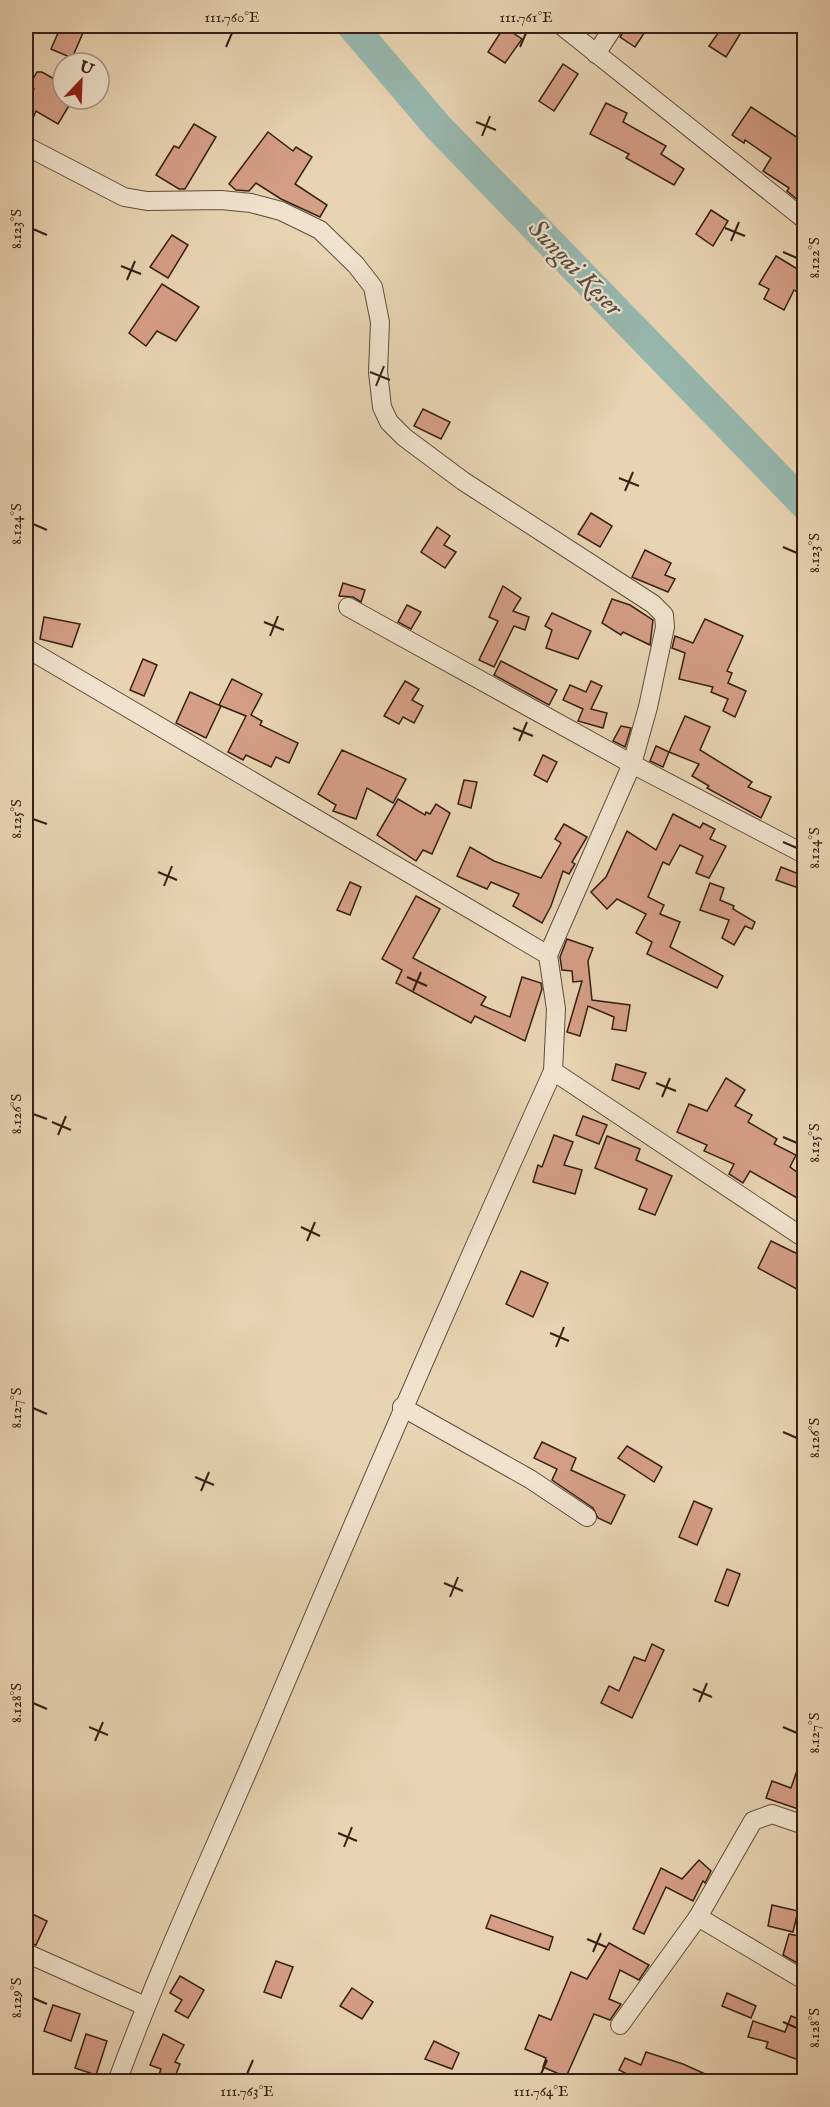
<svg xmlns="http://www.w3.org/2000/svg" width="830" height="2107" font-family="'IM FELL English',serif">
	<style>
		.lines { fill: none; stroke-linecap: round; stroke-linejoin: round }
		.river { stroke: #97b7ae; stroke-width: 30 }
		.building { fill: #d59e86; stroke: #362014; stroke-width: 1.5 }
		.street-casing { stroke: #624d3c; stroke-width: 20 }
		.street { stroke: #f0e2cd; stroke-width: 18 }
		.ticks { fill: none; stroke: #362014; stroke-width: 2 }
		.labels { text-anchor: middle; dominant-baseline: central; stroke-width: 4.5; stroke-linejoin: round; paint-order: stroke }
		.water-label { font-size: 26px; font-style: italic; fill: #534d42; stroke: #f0e2cd }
		.neatline { fill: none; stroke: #362014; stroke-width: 2 }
		.ticks-label { font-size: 15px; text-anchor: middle; fill: #362014 }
	</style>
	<rect width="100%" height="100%" fill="#e8d3b2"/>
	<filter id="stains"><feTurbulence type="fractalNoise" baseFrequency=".00333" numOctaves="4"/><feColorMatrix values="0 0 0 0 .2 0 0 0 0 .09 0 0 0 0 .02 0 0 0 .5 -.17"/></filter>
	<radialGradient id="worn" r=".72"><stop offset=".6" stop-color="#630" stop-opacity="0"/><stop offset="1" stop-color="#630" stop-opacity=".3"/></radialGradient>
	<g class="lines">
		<path class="river" d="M 352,26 L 438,127 L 804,504"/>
	</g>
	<g class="building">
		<path d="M 61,26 L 86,26 L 72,58 L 51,49 Z"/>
		<path d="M 627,26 L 649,26 L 635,47 L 620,37 Z"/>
		<path d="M 723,26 L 745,26 L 726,57 L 709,46 Z"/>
		<path d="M 504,27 L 522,39 L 505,63 L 488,52 Z"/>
		<path d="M 563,64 L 578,74 L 554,111 L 539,101 Z"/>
		<path d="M 37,72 L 42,72 L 63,84 L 63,99 L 73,99 L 58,124 L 36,111 L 26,135 L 26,103 L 34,89 L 29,86 Z"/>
		<path d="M 606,103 L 627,113 L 623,122 L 666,146 L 661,154 L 684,169 L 674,185 L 626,158 L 629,154 L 590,134 Z"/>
		<path d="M 751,107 L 804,142 L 804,194 L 799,201 L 787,191 L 789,188 L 763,171 L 771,158 L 745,140 L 744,143 L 732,135 Z"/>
		<path d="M 194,124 L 216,137 L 185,189 L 179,189 L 156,175 L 174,146 L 179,148 Z"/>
		<path d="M 268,132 L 293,151 L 296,147 L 312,157 L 295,184 L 327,205 L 320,217 L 281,199 L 256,183 L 249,191 L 236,190 L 229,184 Z"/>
		<path d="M 711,210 L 728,221 L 713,246 L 696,234 Z"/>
		<path d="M 172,235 L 188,245 L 168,278 L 150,267 Z"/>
		<path d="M 776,256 L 804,273 L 804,280 L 797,292 L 794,290 L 784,310 L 764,299 L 769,289 L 759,284 Z"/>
		<path d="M 162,284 L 199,307 L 176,341 L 157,331 L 146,346 L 129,333 Z"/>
		<path d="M 423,409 L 450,422 L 441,439 L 414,426 Z"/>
		<path d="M 591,513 L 612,526 L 600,547 L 578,534 Z"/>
		<path d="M 437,527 L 450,536 L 444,545 L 456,552 L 445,568 L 421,552 Z"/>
		<path d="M 645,550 L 671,563 L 665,575 L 675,579 L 668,592 L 632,577 Z"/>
		<path d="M 343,583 L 365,590 L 361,602 L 353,597 L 339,596 Z"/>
		<path d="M 503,586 L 521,598 L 513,611 L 529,617 L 525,630 L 514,626 L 494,667 L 479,660 L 498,621 L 489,617 Z"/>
		<path d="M 612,599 L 630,605 L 653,620 L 650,645 L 623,632 L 621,635 L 602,623 Z"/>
		<path d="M 407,605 L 421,612 L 411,629 L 398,622 Z"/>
		<path d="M 552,613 L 591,631 L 578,659 L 546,648 L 552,630 L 545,626 Z"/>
		<path d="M 44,617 L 80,624 L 72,647 L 40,639 Z"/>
		<path d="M 705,619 L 743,636 L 727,671 L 732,673 L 728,683 L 746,691 L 735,717 L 723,711 L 728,699 L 711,692 L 713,687 L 679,679 L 685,653 L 672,648 L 675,636 L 693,643 Z"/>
		<path d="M 143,659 L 157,665 L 144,696 L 130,690 Z"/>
		<path d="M 501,661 L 557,690 L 549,705 L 494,675 Z"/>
		<path d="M 232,679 L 262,694 L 251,715 L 262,721 L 260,725 L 298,743 L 289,763 L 276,757 L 271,767 L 246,755 L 243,760 L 228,752 L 246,716 L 219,705 Z"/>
		<path d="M 405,681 L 419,689 L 412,700 L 423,706 L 414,723 L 403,717 L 399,724 L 384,716 Z"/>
		<path d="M 591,681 L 602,686 L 591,709 L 607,713 L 603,728 L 578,721 L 583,709 L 563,700 L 570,685 L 586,692 Z"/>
		<path d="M 190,692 L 221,706 L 206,738 L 176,723 Z"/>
		<path d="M 685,716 L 710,727 L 700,750 L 752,782 L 748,787 L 771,797 L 761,818 L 707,788 L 709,786 L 692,776 L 699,764 L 669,752 Z"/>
		<path d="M 621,726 L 631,728 L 625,747 L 613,741 Z"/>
		<path d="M 656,746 L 669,752 L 663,767 L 650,761 Z"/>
		<path d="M 342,750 L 406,779 L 393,803 L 367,788 L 356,819 L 333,811 L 336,805 L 318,794 Z"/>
		<path d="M 543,755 L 557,762 L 547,782 L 534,775 Z"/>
		<path d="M 464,780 L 477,782 L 471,808 L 458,804 Z"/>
		<path d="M 398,799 L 425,815 L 426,812 L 430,814 L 436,804 L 450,813 L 432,854 L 423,850 L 416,861 L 377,835 Z"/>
		<path d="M 673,814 L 700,828 L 703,823 L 715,829 L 710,839 L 726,846 L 709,878 L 696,873 L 703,856 L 680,845 L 669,865 L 663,862 L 648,897 L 664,905 L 660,914 L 680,922 L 670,947 L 723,976 L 717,988 L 647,954 L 652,942 L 636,933 L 646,914 L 617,899 L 607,909 L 591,892 L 606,877 L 627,831 L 656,850 Z"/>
		<path d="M 564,824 L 587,837 L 572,862 L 575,864 L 569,874 L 563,871 L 551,906 L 542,923 L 513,906 L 519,894 L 491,882 L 487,889 L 457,876 L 470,847 L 494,861 L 541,878 L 561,843 L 555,839 Z"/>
		<path d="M 781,867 L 804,876 L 804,890 L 776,880 Z"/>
		<path d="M 350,882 L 361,887 L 350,915 L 337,910 Z"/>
		<path d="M 710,883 L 724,888 L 720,900 L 734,906 L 733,909 L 755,922 L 752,929 L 745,926 L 734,945 L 722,938 L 729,920 L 700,910 Z"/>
		<path d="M 416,896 L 440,909 L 413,958 L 486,997 L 481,1005 L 510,1017 L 522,977 L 541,983 L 542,989 L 525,1041 L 475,1016 L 471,1023 L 396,983 L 402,970 L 382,959 Z"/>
		<path d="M 567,939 L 593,948 L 588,961 L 592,1000 L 630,1005 L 626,1031 L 612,1029 L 614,1017 L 588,1006 L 580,1036 L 567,1032 L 582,981 L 573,982 L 572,971 L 562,970 L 560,957 Z"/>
		<path d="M 616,1064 L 646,1073 L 639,1089 L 612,1080 Z"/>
		<path d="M 726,1078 L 745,1090 L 735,1106 L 752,1115 L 748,1122 L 777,1139 L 774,1144 L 796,1155 L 790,1167 L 804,1177 L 804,1202 L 750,1171 L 743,1183 L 729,1174 L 734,1164 L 704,1151 L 707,1145 L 677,1132 L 689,1104 L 707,1111 Z"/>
		<path d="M 583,1116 L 607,1125 L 599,1144 L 576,1135 Z"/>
		<path d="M 554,1135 L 573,1142 L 564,1165 L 582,1170 L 575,1194 L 533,1182 L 538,1165 L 542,1167 Z"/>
		<path d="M 607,1136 L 640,1149 L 636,1160 L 672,1176 L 655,1215 L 639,1209 L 647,1189 L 595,1168 Z"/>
		<path d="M 771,1241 L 804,1257 L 804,1293 L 758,1268 Z"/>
		<path d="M 521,1271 L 548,1283 L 533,1317 L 506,1304 Z"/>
		<path d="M 542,1442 L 576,1458 L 571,1470 L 625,1495 L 611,1524 L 598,1518 L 593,1508 L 552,1480 L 557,1469 L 534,1458 Z"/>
		<path d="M 627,1446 L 662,1467 L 654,1482 L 618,1458 Z"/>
		<path d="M 694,1501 L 712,1509 L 697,1545 L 679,1537 Z"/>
		<path d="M 727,1569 L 740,1574 L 728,1606 L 715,1601 Z"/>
		<path d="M 652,1644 L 664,1650 L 632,1718 L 601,1703 L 609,1686 L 619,1691 L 634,1657 L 645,1661 Z"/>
		<path d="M 802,1756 L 804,1756 L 804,1811 L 766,1798 L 772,1781 L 791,1788 Z"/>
		<path d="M 699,1860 L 711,1871 L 705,1883 L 703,1881 L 693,1901 L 666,1887 L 644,1934 L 633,1929 L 661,1868 L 682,1879 Z"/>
		<path d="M 772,1905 L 798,1911 L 793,1932 L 768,1926 Z"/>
		<path d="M 26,1911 L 47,1921 L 36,1945 L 26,1942 Z"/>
		<path d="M 491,1915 L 553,1937 L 549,1950 L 486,1928 Z"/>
		<path d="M 789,1934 L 804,1937 L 804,1967 L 783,1955 Z"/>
		<path d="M 609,1943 L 649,1965 L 639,1980 L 620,1970 L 609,1999 L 621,2004 L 610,2020 L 594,2014 L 566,2077 L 543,2067 L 546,2058 L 525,2049 L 539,2015 L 551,2020 L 571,1972 L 587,1979 Z"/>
		<path d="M 276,1961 L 293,1967 L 281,1998 L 264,1992 Z"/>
		<path d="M 180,1976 L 204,1990 L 188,2018 L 175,2011 L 182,2000 L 170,1993 Z"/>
		<path d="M 352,1988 L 373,2002 L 362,2019 L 340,2006 Z"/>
		<path d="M 727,1993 L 756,2006 L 751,2018 L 722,2006 Z"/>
		<path d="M 53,2005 L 80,2014 L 71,2041 L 44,2031 Z"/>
		<path d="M 791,2016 L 804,2021 L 804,2062 L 766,2048 L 768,2042 L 748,2037 L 753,2021 L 785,2032 Z"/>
		<path d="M 86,2034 L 107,2041 L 96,2075 L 75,2068 Z"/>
		<path d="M 163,2034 L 184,2045 L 175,2062 L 180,2064 L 173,2082 L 156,2082 L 161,2069 L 150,2065 Z"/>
		<path d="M 434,2041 L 459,2053 L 452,2069 L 425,2059 Z"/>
		<path d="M 646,2052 L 683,2064 L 723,2082 L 642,2082 L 619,2070 L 625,2058 L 641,2065 Z"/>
	</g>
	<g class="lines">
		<g class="street-casing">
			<g id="street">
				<path d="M 562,26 L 804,219"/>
				<path d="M 596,54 L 614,26"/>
				<path d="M 26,146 L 124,197 L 147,201 L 221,200 L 251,203 L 281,211 L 320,230 L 356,265 L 373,287 L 380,322 L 378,372 L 382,407 L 389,422 L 404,437 L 463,481 L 653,604 L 664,615 L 665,627 L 648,707 L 632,764 L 348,607"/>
				<path d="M 26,648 L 548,955 L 556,1009 L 553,1071 L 804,1238"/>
				<path d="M 548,955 L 632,764 L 804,854"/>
				<path d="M 402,1407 L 530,1479 L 587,1517"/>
				<path d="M 698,1917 L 753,1821 L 772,1814 L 804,1825"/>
				<path d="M 26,1953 L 145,2006"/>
				<path d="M 620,2025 L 698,1917 L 804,1980"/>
				<path d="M 117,2082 C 159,1967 211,1857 259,1745 C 355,1519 452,1295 553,1071"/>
			</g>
		</g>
		<use href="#street" class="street"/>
	</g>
	<path class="ticks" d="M 226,47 L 232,33M 520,47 L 526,33M 476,122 L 496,130M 482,136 L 490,116M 725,228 L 745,236M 33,229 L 47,235M 731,241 L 739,222M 783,252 L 797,258M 121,266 L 141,274M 127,280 L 135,261M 370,372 L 390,380M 376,386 L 384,366M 619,478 L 639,486M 625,491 L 633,472M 33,524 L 47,530M 783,547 L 797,553M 264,622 L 284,630M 270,636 L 278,616M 513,728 L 533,736M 519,741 L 527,722M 33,819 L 47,824M 783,842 L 797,848M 158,872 L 177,880M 164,886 L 172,866M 407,977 L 427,986M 413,991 L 421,972M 656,1083 L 676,1091M 662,1097 L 670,1078M 33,1114 L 47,1119M 52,1122 L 71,1130M 58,1135 L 66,1116M 783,1137 L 797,1143M 301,1227 L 320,1236M 307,1241 L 315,1222M 550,1333 L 569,1341M 556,1347 L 564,1327M 33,1408 L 47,1414M 783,1432 L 797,1438M 195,1477 L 214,1485M 201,1491 L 209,1472M 444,1583 L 463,1591M 450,1597 L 458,1577M 693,1689 L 712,1697M 699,1702 L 707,1683M 33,1703 L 47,1709M 89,1727 L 108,1735M 783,1727 L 797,1733M 95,1741 L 103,1722M 338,1833 L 357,1841M 344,1847 L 352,1827M 587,1939 L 606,1947M 593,1952 L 601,1933M 33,1998 L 47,2004M 783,2022 L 797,2028M 247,2074 L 253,2060M 541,2074 L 547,2060"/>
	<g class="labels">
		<g class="water-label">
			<text transform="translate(575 268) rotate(46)">Sungai Keser</text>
		</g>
	</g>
	<rect width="830" height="2107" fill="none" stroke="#e8d3b2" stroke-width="66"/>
	<g transform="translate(81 81) rotate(23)"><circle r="28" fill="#f0e2cd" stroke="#a69483" stroke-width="1.5"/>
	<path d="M0-4.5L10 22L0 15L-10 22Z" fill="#8f2418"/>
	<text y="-9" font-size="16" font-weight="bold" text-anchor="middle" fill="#362014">U</text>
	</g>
	<rect x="33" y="33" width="764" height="2041" class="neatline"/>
	<g class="ticks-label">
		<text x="232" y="22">111.760°E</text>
		<text x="526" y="22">111.761°E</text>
		<text transform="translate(16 229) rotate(-90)" y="5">8.123°S</text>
		<text transform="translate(814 258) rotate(-90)" y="5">8.122°S</text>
		<text transform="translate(16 524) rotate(-90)" y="5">8.124°S</text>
		<text transform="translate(814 553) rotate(-90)" y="5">8.123°S</text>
		<text transform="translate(16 819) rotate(-90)" y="5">8.125°S</text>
		<text transform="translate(814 848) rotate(-90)" y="5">8.124°S</text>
		<text transform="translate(16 1114) rotate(-90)" y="5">8.126°S</text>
		<text transform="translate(814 1143) rotate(-90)" y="5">8.125°S</text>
		<text transform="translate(16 1408) rotate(-90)" y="5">8.127°S</text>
		<text transform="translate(814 1438) rotate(-90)" y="5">8.126°S</text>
		<text transform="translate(16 1703) rotate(-90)" y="5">8.128°S</text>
		<text transform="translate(814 1733) rotate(-90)" y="5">8.127°S</text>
		<text transform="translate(16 1998) rotate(-90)" y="5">8.129°S</text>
		<text transform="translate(814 2028) rotate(-90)" y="5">8.128°S</text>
		<text x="247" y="2096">111.763°E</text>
		<text x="541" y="2096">111.764°E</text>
	</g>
	<rect width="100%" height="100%" filter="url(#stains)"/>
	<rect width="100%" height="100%" fill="url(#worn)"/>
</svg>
